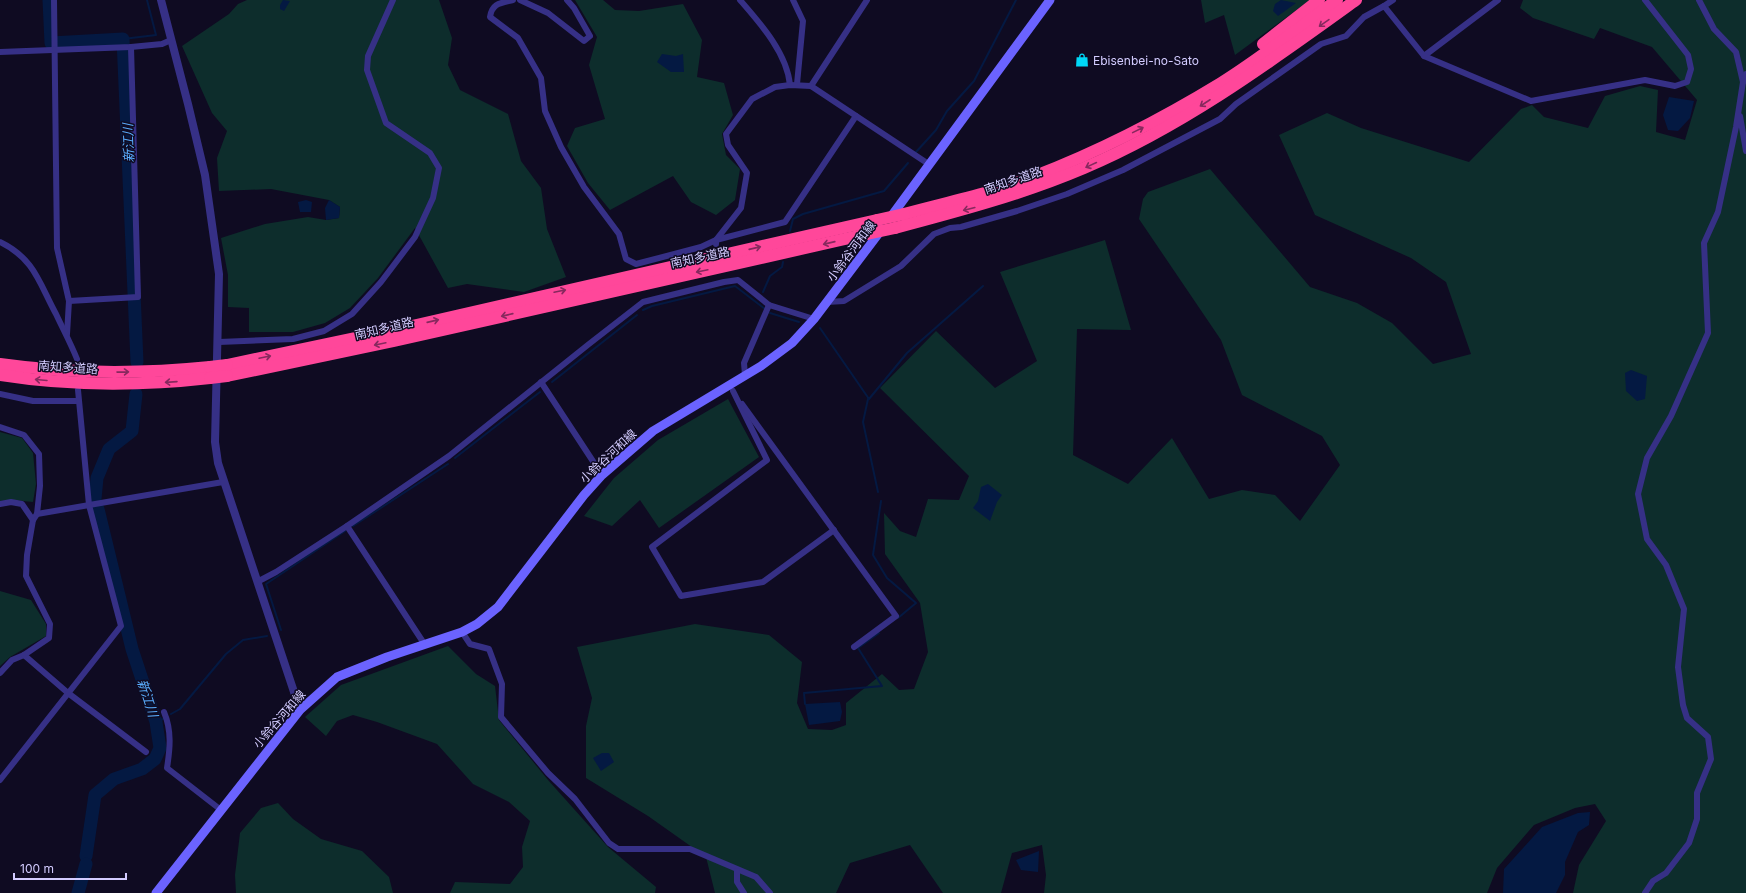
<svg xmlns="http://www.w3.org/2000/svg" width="1746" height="893" font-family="Inter,'Noto Sans JP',sans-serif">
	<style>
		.green { fill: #0d2d2c }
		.water { fill: #041942 }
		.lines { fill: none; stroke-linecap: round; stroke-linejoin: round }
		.stream { stroke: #041942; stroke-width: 2 }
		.river { stroke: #041942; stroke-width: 13 }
		.minor { stroke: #363086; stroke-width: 6 }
		.tertiary { stroke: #363086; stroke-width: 8 }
		.secondary { stroke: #6b63ff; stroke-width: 9 }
		.motorway { stroke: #ff479a; stroke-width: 12 }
		.motorway-bridge { stroke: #ff479a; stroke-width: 12 }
		.oneway { stroke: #87295e }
		.labels { text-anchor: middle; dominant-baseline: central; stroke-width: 3; stroke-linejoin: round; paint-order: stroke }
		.poi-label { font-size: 12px; fill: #d3ccff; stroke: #0f0b22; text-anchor: start }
		.street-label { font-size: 12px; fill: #d3ccff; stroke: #0f0b22 }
		.water-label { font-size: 13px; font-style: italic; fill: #5aaeff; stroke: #0f0b22 }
	</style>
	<rect width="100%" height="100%" fill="#0f0b22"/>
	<g class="green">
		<path d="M 247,0 L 439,0 L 452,38 L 448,65 L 460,90 L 508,114 L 521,161 L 541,188 L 547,229 L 566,277 L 524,292 L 467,284 L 448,288 L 415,228 L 378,278 L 350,308 L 325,323 L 293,332 L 249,332 L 249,308 L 228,307 L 228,275 L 221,238 L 265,224 L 308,217 L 326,220 L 339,218 L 340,207 L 329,200 L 271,189 L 219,191 L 217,158 L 227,131 L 212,113 L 182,46 L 229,14 L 238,4 Z"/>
		<path d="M 575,0 L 603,0 L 615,10 L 639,11 L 683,4 L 702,40 L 697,77 L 724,83 L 733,115 L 722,134 L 726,155 L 740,169 L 735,200 L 716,215 L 691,202 L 673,176 L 610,210 L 588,183 L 567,146 L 575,128 L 605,119 L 589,65 L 597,37 Z"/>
		<path d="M 1201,0 L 1310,0 L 1235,55 L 1224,15 L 1205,23 Z"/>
		<path d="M 1523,0 L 1746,0 L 1746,893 L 1573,893 L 1579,865 L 1606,821 L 1595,804 L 1575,808 L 1534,825 L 1497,868 L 1487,893 L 1044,893 L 1046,875 L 1042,845 L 1012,853 L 1001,893 L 943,893 L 910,845 L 850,863 L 836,893 L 715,893 L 706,857 L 648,816 L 586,778 L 586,726 L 592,698 L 577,647 L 695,624 L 769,635 L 802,662 L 797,703 L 808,729 L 832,730 L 846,725 L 846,703 L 882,674 L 899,690 L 914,689 L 928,652 L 920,603 L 885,554 L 884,513 L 900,531 L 916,537 L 928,499 L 959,500 L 969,476 L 880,388 L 936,331 L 995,388 L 1037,361 L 1000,272 L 1105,240 L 1131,330 L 1077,329 L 1073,455 L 1128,484 L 1172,438 L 1209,499 L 1242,490 L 1275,495 L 1300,521 L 1340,465 L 1322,436 L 1242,395 L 1221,340 L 1139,219 L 1143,199 L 1148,192 L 1210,169 L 1310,287 L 1357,303 L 1392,323 L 1433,364 L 1471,354 L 1446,282 L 1411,258 L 1315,215 L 1279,135 L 1327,113 L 1361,128 L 1469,162 L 1521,109 L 1532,105 L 1544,117 L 1588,128 L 1605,96 L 1640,86 L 1658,90 L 1656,132 L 1685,140 L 1697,100 L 1652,47 L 1600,28 L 1594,39 L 1533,18 L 1520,8 Z"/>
		<path d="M 728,399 L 759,457 L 659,528 L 640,500 L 612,526 L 584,516 L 614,478 L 658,440 Z"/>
		<path d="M 0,432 L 22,438 L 33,453 L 36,484 L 33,502 L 13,500 L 0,501 Z"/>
		<path d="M 0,591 L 31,600 L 46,624 L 46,636 L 10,657 L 0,666 Z"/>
		<path d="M 448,646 L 476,674 L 495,686 L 499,720 L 548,780 L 608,847 L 656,887 L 655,893 L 450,893 L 455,882 L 510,884 L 523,867 L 522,847 L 530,821 L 509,802 L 473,784 L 437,744 L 377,722 L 353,715 L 337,721 L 326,736 L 305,717 L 341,685 Z"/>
		<path d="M 278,803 L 293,819 L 321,839 L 362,851 L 389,877 L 393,893 L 236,893 L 235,875 L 240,833 L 261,808 Z"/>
	</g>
	<g class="water">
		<path d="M 283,0 L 290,1 L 284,11 L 280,9 L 280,5 Z"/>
		<path d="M 1281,0 L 1296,3 L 1278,16 L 1273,11 L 1275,4 Z"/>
		<path d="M 662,54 L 676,56 L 683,54 L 684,72 L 671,72 L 657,62 Z"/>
		<path d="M 1669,97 L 1694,101 L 1690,118 L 1678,131 L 1668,130 L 1663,115 Z"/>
		<path d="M 306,200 L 312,202 L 311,212 L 300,212 L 298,202 Z"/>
		<path d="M 329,200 L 340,207 L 339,218 L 326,220 L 325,208 Z"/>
		<path d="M 1631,370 L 1647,376 L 1645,399 L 1637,401 L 1626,391 L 1625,373 Z"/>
		<path d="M 988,484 L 1002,495 L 997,502 L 990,521 L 973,508 L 978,501 L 981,487 Z"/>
		<path d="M 840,702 L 842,712 L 840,721 L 809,725 L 805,704 Z"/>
		<path d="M 602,753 L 609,753 L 614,762 L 601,771 L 593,758 Z"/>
		<path d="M 1590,812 L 1589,825 L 1578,832 L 1565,862 L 1565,875 L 1556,893 L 1503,893 L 1504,869 L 1542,827 L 1578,813 Z"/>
		<path d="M 1039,851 L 1038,872 L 1021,870 L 1016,860 Z"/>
	</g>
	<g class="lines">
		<g class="stream">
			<path d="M 123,39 L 156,35 L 147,0"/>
			<path d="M 916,152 L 936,130 L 947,111 L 974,81 L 1016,0"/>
			<path d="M 790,231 L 793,219 L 803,214 L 884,191 L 908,163"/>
			<path d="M 763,292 L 770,276 L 782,267 L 783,262"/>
			<path d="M 643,310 L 652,306 L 735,286 L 765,309"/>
			<path d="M 770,313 L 799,322"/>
			<path d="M 820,328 L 869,399 L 907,353 L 983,286"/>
			<path d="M 552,382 L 637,315"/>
			<path d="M 868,399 L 863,422 L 878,492"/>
			<path d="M 455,458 L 540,392"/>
			<path d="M 881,501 L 873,555 L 887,578 L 916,603 L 898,618"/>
			<path d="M 353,526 L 448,464"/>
			<path d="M 281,630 L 266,584 L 345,531"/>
			<path d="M 805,704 L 804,693 L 882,686 L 858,648 L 879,633"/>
			<path d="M 171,714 L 180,709 L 226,654 L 243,640 L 267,636"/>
			<path d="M 156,722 L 163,719"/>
		</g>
		<g class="river">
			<path d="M 49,0 L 51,43 L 123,39 L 137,362"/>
			<path d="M 95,499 L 97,478 L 109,449 L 132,431 L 136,394"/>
			<path d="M 86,856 L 95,795 L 114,779 L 142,769 L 155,759 L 160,748 L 156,722 L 132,649 L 98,509"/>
			<path d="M 78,893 L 86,864"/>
		</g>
		<g class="minor">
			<path d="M 54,0 L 57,248 L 69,301 L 67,334"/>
			<path d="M 513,0 C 501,3 492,3 490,17 L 518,38 L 541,78 L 545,111 L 561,147 L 584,187 L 619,234 L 626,259 L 636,264 L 701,247 L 716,240 L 785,222 L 856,116"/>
			<path d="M 520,0 L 548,13 L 584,41 L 590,36 L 574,8 L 567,0"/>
			<path d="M 740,0 C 760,23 787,53 790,85"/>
			<path d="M 793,0 L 803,21 L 797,84"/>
			<path d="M 1699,0 L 1714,29 L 1736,52 L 1743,82"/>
			<path d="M 1384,6 L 1393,0"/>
			<path d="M 0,52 L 131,47 L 162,44 L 171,40"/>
			<path d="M 1424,56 L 1498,0"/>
			<path d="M 811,86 L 867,0"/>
			<path d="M 1740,116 L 1746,151"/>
			<path d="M 0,242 C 35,259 39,283 56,314 C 63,329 71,344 77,359"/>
			<path d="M 716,244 L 716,240 L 741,208 L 747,173 L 728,145 L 726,134 L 752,99 L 775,87 L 790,85 L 811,86 L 930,165"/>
			<path d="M 69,301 L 138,297 L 131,47"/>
			<path d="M 827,302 L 844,301 L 901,266 L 934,234 L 950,228 L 961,227 L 1017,211 L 1067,194 L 1123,170 L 1220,119 L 1236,104 L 1321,44 L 1346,36 L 1364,17 L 1384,6 L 1424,56 L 1531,101 L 1645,80 L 1675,86 L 1687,82 L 1691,69 L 1688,55 L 1645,0"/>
			<path d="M 219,342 L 293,339 L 324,331 L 352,314 L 381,282 L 415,237 L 433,198 L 439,168 L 430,153 L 386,123 L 367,70 L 368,56 L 393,0"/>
			<path d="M 745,375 L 744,363 L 769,305"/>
			<path d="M 541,382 L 602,475"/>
			<path d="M 733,391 L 767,460 L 652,547 L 681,596 L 763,582 L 834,530"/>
			<path d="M 0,394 L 33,401 L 78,401"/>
			<path d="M 742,404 L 896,616 L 854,647"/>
			<path d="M 0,427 L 24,435 L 39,454 L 40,486 L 37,514 L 33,520 L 27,555 L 26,576 L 50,624 L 49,638 L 24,655 L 12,660 L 0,673"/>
			<path d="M 0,504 L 11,502 L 22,504 L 33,520"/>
			<path d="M 37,514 L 223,482"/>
			<path d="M 347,526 L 425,645"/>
			<path d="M 257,582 L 276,572 L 347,526 L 449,456 L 589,344 L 643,302 L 724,282 L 738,280 L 769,305 L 814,319"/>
			<path d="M 462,632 L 470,644 L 489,649 L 502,684 L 501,717 L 548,773 L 575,799 L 609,843 L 618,849 L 690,849 L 756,877 L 770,893"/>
			<path d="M 24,655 L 68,693 L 146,752"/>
			<path d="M 164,712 C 172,731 170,749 167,768 L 221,810"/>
			<path d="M 0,780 L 121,626 L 89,505 L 78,390"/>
			<path d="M 737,871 L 737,882 L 744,893"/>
			<path d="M 1645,893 L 1653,881 L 1666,873 L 1689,843 L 1697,819 L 1697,793 L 1711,759 L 1708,737 L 1687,718 L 1683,705 L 1678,667 L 1684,609 L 1666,565 L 1647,539 L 1638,494 L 1647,458 L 1671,416 L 1708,333 L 1704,243 L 1718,212 L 1736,127 L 1743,82 L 1746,74"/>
		</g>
		<path class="tertiary" d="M 161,0 L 188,104 L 205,175 L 219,274 L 215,442 L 218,463 L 300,710"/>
		<g class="secondary">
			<path d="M 890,218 L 1050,0"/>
			<path d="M 156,893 L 300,710 L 337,677 L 387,657 L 462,632 L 477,624 L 498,607 L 584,495 L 602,475 L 653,431 L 761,366 L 792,343 L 814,319 L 882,229"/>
		</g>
		<g class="motorway">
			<path d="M 1263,44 L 1319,0"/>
			<path d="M 904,214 C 948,202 993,193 1035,176 C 1100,151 1162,119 1221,83 C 1261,58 1299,28 1337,0"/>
			<path d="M 895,228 C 959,211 1023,194 1084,168 C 1183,126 1270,62 1356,0"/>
			<path d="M 0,364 C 70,374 140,374 210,367"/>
			<path d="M 227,365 L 412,326 L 877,220"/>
			<path d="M 0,375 C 69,386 140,386 210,378"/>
			<path d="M 227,376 L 394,341 L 867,234"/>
		</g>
		<g class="motorway-bridge">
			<path d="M 877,220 L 904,214"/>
			<path d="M 867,234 L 895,228"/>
			<path d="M 210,367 L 227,365"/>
			<path d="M 210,378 L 227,376"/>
		</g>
	</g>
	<defs><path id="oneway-shaft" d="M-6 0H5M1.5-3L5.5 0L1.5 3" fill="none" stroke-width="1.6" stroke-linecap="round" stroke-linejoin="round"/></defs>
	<g class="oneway">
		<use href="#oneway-shaft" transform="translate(1324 23) rotate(145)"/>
		<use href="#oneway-shaft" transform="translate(1205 103) rotate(147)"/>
		<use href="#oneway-shaft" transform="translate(1138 130) rotate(-26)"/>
		<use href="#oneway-shaft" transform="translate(1091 165) rotate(155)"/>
		<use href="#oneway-shaft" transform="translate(969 209) rotate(166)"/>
		<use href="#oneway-shaft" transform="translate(829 243) rotate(167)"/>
		<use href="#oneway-shaft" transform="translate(755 248) rotate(-13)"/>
		<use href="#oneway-shaft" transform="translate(702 271) rotate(168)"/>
		<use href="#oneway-shaft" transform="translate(560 291) rotate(-12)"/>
		<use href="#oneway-shaft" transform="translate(507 315) rotate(167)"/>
		<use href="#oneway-shaft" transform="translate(433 321) rotate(-13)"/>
		<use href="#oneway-shaft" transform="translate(380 344) rotate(168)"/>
		<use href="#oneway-shaft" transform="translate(265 357) rotate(-12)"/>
		<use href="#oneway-shaft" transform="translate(123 372) rotate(-1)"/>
		<use href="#oneway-shaft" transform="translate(41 380) rotate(-175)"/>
		<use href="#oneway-shaft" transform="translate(171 382) rotate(176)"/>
	</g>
	<defs>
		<g id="shop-bare" transform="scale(1.08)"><path d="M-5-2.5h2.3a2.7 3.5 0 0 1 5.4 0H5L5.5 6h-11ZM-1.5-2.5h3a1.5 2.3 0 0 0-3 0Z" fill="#00d8f7" stroke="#0f0b22" stroke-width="2.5" paint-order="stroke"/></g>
	</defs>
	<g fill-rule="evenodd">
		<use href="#shop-bare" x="1082" y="60"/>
	</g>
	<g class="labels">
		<g class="poi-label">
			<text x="1093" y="60">Ebisenbei-no-Sato</text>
		</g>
		<g class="street-label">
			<text transform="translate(1013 180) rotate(-19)">南知多道路</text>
			<text transform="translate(851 251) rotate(-53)">小鈴谷河和線</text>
			<text transform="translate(700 257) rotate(-12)">南知多道路</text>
			<text transform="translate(384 328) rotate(-13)">南知多道路</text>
			<text transform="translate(68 367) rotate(4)">南知多道路</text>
			<text transform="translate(608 456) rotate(-43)">小鈴谷河和線</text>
			<text transform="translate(279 719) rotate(-49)">小鈴谷河和線</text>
		</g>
		<g class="water-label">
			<text transform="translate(128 143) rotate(-92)">新江川</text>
			<text transform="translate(148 698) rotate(72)">新江川</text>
		</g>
	</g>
	<path d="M14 873v6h112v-6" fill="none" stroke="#d3ccff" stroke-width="2"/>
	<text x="20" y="873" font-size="12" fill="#d3ccff" stroke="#0f0b22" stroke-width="3" paint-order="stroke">100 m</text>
</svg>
